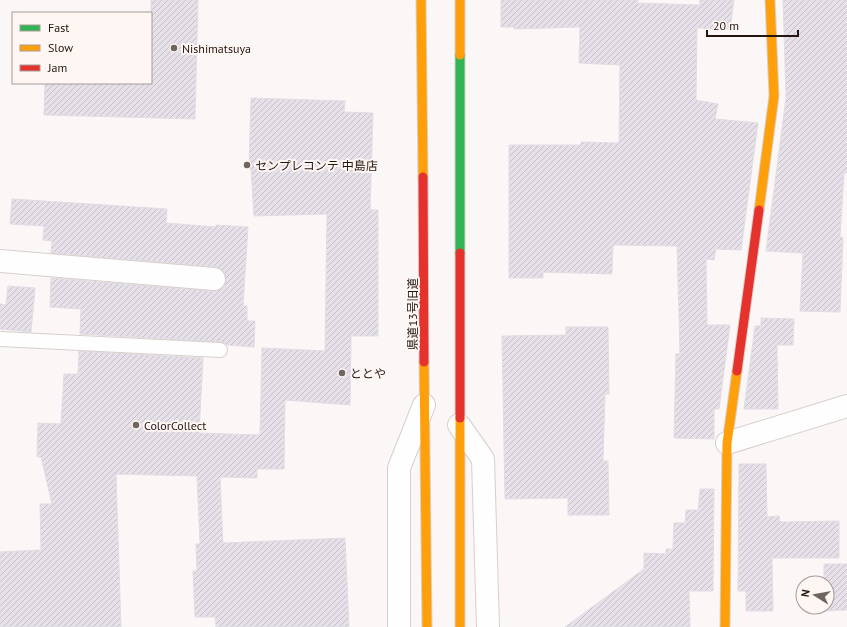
<svg xmlns="http://www.w3.org/2000/svg" width="847" height="627" font-family="'PT Sans','Noto Sans JP',sans-serif">
	<style>
		.building { fill: url(#building-hatch); stroke: #e1dde3 }
		.lines { fill: none; stroke-linecap: round; stroke-linejoin: round }
		.lane-casing { stroke: #d8cfcc; stroke-width: 16 }
		.street-casing { stroke: #d8cfcc; stroke-width: 24 }
		.fast-casing { stroke: #d8cfcc; stroke-width: 11 }
		.slow-casing { stroke: #d8cfcc; stroke-width: 11 }
		.jam-casing { stroke: #d8cfcc; stroke-width: 11 }
		.lane { stroke: #fefefe; stroke-width: 14 }
		.street { stroke: #fefefe; stroke-width: 22 }
		.fast { stroke: #30b455; stroke-width: 9 }
		.slow { stroke: #ff9f0a; stroke-width: 9 }
		.jam { stroke: #e5322d; stroke-width: 9 }
		.poi-dot { fill: #6f6460; stroke: #fef6f3; stroke-width: 1.5 }
		.labels { text-anchor: middle; dominant-baseline: central; stroke-width: 4; stroke-linejoin: round; paint-order: stroke }
		.poi-label { font-size: 12px; fill: #231510; stroke: #fef6f3; text-anchor: start }
		.street-label { font-size: 12px; fill: #231510; stroke: #fef6f3 }
	</style>
	<defs>
		<pattern id="building-hatch" width="6" height="6" patternUnits="userSpaceOnUse"><rect width="6" height="6" fill="#e6e1e9"/><path d="M-1 1l2-2M0 6l6-6M5 7l2-2" fill="none" stroke="#c5c0c7"/></pattern>
	</defs>
	<rect width="100%" height="100%" fill="#fbf7f6"/>
	<g class="building">
		<path d="M 151,0 L 198,0 L 195,119 L 44,115 L 45,83 L 151,83 Z"/>
		<path d="M 501,0 L 638,0 L 637,3 L 700,5 L 700,0 L 734,0 L 730,29 L 697,28 L 696,100 L 718,104 L 715,119 L 758,123 L 741,250 L 716,249 L 714,260 L 706,259 L 707,325 L 730,325 L 719,409 L 714,409 L 714,439 L 674,438 L 676,354 L 680,354 L 677,246 L 613,245 L 612,274 L 543,272 L 543,278 L 509,278 L 509,145 L 581,145 L 581,142 L 619,143 L 620,65 L 579,63 L 580,27 L 514,29 L 514,27 L 501,27 Z"/>
		<path d="M 783,0 L 847,0 L 847,173 L 844,173 L 840,237 L 843,238 L 840,312 L 800,311 L 803,253 L 766,251 L 786,98 Z"/>
		<path d="M 251,98 L 345,101 L 344,112 L 373,113 L 370,210 L 378,210 L 378,336 L 351,336 L 350,405 L 285,400 L 284,469 L 257,469 L 257,478 L 220,477 L 223,543 L 345,538 L 349,627 L 216,627 L 215,617 L 195,617 L 193,571 L 197,571 L 196,544 L 200,544 L 197,476 L 116,474 L 121,627 L 0,627 L 0,552 L 41,550 L 40,504 L 52,504 L 41,457 L 37,457 L 38,423 L 61,424 L 64,374 L 78,374 L 79,351 L 203,358 L 199,433 L 260,435 L 262,348 L 325,351 L 327,214 L 254,216 L 251,169 L 249,169 Z"/>
		<path d="M 12,199 L 167,209 L 166,223 L 216,227 L 216,225 L 248,227 L 243,306 L 247,306 L 247,321 L 255,321 L 254,347 L 227,345 L 220,342 L 80,334 L 81,309 L 50,307 L 51,278 L 213,291 L 219,290 L 224,286 L 226,280 L 225,274 L 221,269 L 215,267 L 51,253 L 52,241 L 43,240 L 44,226 L 10,224 Z"/>
		<path d="M 8,286 L 35,288 L 31,332 L 0,329 L 0,304 L 6,305 Z"/>
		<path d="M 761,318 L 794,319 L 793,345 L 777,345 L 778,409 L 744,409 L 755,326 L 761,326 Z"/>
		<path d="M 566,327 L 608,327 L 609,394 L 605,394 L 603,461 L 608,461 L 609,515 L 568,515 L 568,498 L 505,499 L 502,336 L 566,335 Z"/>
		<path d="M 739,464 L 766,464 L 767,517 L 779,516 L 780,522 L 839,521 L 839,558 L 772,558 L 773,611 L 746,611 L 746,591 L 738,591 Z"/>
		<path d="M 700,489 L 714,489 L 713,591 L 689,591 L 690,627 L 565,627 L 644,569 L 644,553 L 666,554 L 666,549 L 673,549 L 674,523 L 685,523 L 686,510 L 698,510 Z"/>
		<path d="M 824,564 L 847,564 L 847,610 L 824,611 L 824,607 L 827,607 L 827,583 L 824,583 Z"/>
	</g>
	<g class="lines">
		<g class="lane-casing">
			<path id="lane" d="M 0,339 L 220,350"/>
		</g>
		<g class="street-casing">
			<g id="street">
				<path d="M 0,261 L 214,279"/>
				<path d="M 459,425 L 483,459 L 488,627"/>
				<path d="M 727,443 L 847,406"/>
				<path d="M 399,627 L 399,468 L 424,405"/>
			</g>
		</g>
		<g class="fast-casing">
			<path id="fast" d="M 460,55 L 460,253"/>
		</g>
		<g class="slow-casing">
			<g id="slow">
				<path d="M 421,0 L 423,177"/>
				<path d="M 460,0 L 460,55"/>
				<path d="M 759,210 L 774,96 L 770,0"/>
				<path d="M 424,362 L 427,627"/>
				<path d="M 460,418 L 460,627"/>
				<path d="M 725,627 L 727,443 L 737,371"/>
			</g>
		</g>
		<g class="jam-casing">
			<g id="jam">
				<path d="M 423,177 L 424,362"/>
				<path d="M 460,253 L 460,418"/>
				<path d="M 737,371 L 759,210"/>
			</g>
		</g>
		<use href="#lane" class="lane"/>
		<use href="#street" class="street"/>
		<use href="#fast" class="fast"/>
		<use href="#slow" class="slow"/>
		<use href="#jam" class="jam"/>
	</g>
	<g class="poi-dot">
		<circle cx="174" cy="48" r="4"/>
		<circle cx="247" cy="165" r="4"/>
		<circle cx="342" cy="373" r="4"/>
		<circle cx="136" cy="425" r="4"/>
	</g>
	<g class="labels">
		<g class="poi-label">
			<text x="182" y="48">Nishimatsuya</text>
			<text x="255" y="165">センプレコンテ 中島店</text>
			<text x="350" y="373">ととや</text>
			<text x="144" y="425">ColorCollect</text>
		</g>
		<g class="street-label">
			<text transform="translate(412 314) rotate(-90)">県道13号旧道</text>
		</g>
	</g>
	<rect x="12" y="12" width="140" height="72" fill="#fef6f3" stroke="#a69c98"/>
	<rect x="20" y="25" width="20" height="6" fill="#30b455" stroke="#a69c98"/>
	<text x="48" y="32" font-size="12" fill="#231510">Fast</text>
	<rect x="20" y="45" width="20" height="6" fill="#ff9f0a" stroke="#a69c98"/>
	<text x="48" y="52" font-size="12" fill="#231510">Slow</text>
	<rect x="20" y="65" width="20" height="6" fill="#e5322d" stroke="#a69c98"/>
	<text x="48" y="72" font-size="12" fill="#231510">Jam</text>
	<g transform="translate(815 595) rotate(281)"><circle r="19" fill="#fef6f3" stroke="#a69c98"/>
	<path d="M0-3L7 15L0 10L-7 15Z" fill="#6f6460"/>
	<text y="-6" font-size="11" font-weight="bold" text-anchor="middle" fill="#231510">N</text>
	</g>
	<path d="M707 30v6h91v-6" fill="none" stroke="#231510" stroke-width="2"/>
	<text x="713" y="30" font-size="12" fill="#231510" stroke="#fef6f3" stroke-width="3" paint-order="stroke">20 m</text>
</svg>
